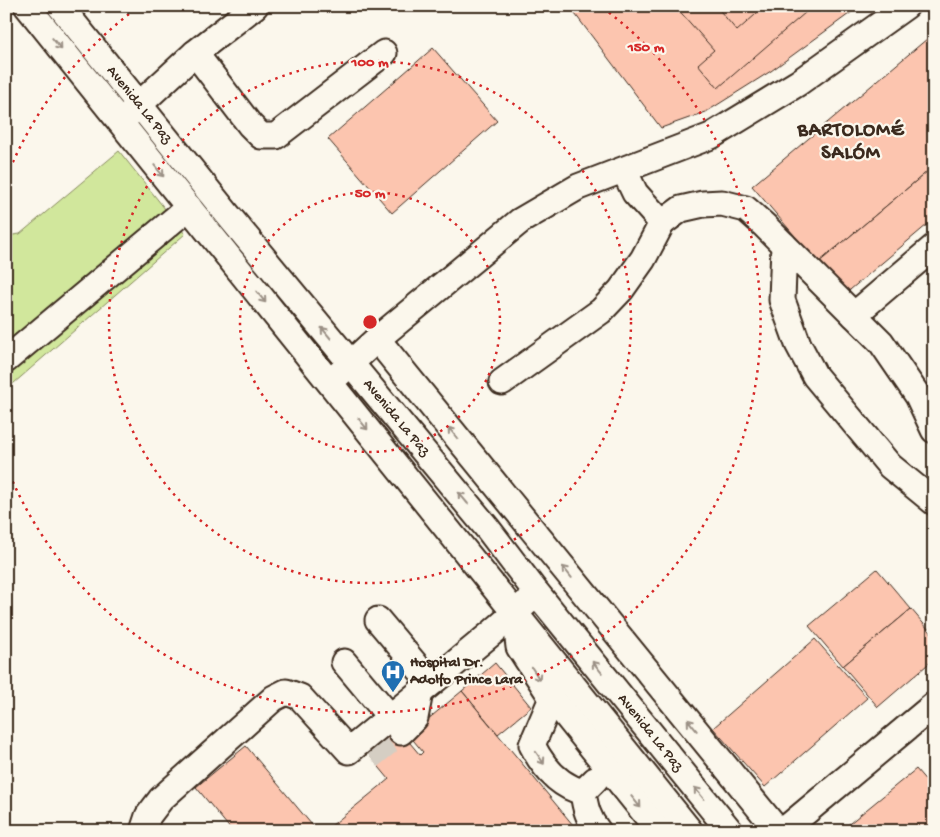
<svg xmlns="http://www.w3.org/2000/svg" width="940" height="837" font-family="'Gochi Hand',sans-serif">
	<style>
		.green { fill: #d1e79c; stroke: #86885d }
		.building { fill: #fcc5af; stroke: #3b2a1e }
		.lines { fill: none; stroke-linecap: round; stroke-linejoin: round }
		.minor-tunnel { stroke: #d5cec3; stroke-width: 25; stroke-dasharray: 25 12; stroke-linecap: butt }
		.minor-casing { stroke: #3b2a1e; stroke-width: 29 }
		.minor { stroke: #fbf7ec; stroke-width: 25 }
		.oneway { stroke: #9b9085 }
		.ring { fill: none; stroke: #d62828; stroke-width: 2.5; stroke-dasharray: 2.5 5 }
		.labels { text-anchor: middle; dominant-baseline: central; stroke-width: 4.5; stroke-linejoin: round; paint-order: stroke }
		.street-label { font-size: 15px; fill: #3b2a1e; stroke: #fbf7ec }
		.poi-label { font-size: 15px; font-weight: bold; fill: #3b2a1e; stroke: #fbf7ec; text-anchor: start }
		.district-label { font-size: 20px; font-weight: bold; letter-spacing: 1px; fill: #3b2a1e; stroke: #fbf7ec }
		.centre { fill: #d62828; stroke: #fbf7ec; stroke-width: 2.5 }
		.ring-label { font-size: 15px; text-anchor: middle; font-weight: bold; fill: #d62828; stroke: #fbf7ec; stroke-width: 4.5; stroke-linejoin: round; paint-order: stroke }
	</style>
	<rect width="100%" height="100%" fill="#fbf7ec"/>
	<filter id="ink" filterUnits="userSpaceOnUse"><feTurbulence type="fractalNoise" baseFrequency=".02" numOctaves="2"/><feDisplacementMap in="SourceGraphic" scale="10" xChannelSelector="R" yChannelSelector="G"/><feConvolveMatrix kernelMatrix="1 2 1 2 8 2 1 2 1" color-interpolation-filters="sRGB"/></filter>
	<g filter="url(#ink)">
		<path class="green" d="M 119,151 L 185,234 L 6,390 L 6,236 L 20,234 Z"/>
		<g class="building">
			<path d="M 569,6 L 860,6 L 771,71 L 706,112 L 661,128 Z"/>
			<path d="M 675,6 L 716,6 L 737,31 L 765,6 L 813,6 L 718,88 L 698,64 L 714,50 Z"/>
			<path d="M 934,33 L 934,166 L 818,263 L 752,186 Z"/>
			<path d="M 433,48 L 497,121 L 392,213 L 328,139 Z"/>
			<path d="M 934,166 L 934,219 L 844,295 L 818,263 Z"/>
			<path d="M 877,569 L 911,609 L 843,666 L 809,626 Z"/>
			<path d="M 911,609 L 934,636 L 934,659 L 878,707 L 843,666 Z"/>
			<path d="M 815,639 L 867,698 L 765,787 L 713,728 Z"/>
			<path d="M 495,663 L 531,707 L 498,734 L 462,691 Z"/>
			<path d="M 462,691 L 578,831 L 325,831 L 389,779 L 360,744 L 390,719 L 420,755 L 423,752 L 409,735 Z"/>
			<path d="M 246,746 L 317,831 L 232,831 L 196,787 Z"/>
			<path d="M 916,769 L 934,790 L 934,831 L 846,831 L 844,828 Z"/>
		</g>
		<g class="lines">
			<path class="minor-tunnel" d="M 370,757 L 401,732"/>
			<g class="minor-casing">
				<g id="minor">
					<path d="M 27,6 L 690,831"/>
					<path d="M 60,6 L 228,215 L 488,529 L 536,592 L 730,831"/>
					<path d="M 195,53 L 250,125 L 261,136 L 276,136 L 384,53"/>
					<path d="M 128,115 L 195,53 L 255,6"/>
					<path d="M 624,170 L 635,193 L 662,223 L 681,209 L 703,204 L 722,203 L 746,209 L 764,225 L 881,342 L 918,396 L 934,430"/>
					<path d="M 784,245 L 782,300 L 798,344 L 815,376 L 890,466 L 934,502"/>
					<path d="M 854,315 L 934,247"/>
					<path d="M 377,339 L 778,831"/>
					<path d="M 6,360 L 189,207"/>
					<path d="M 339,374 L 377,339 L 520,221 L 578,187 L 711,136 L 798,83 L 906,6"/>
					<path d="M 502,382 L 601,311 L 621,290 L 643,259 L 662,223"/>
					<path d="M 515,614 L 519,647 L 552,698 L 659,831"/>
					<path d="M 378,620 L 431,683"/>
					<path d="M 344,662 L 390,717"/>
					<path d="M 552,698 L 532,745 C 543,767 559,786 583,792"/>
					<path d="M 401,732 L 415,718 L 420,692"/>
					<path d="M 595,780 L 583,792 C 585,807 588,819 598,831"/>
					<path d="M 143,831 L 148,816 L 161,799 L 274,698 L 286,692 L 300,697 L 349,751 L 493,632 L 526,603"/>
					<path d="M 783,831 L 934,705"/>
				</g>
			</g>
			<use href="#minor" class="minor"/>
		</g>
		<defs><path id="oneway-shaft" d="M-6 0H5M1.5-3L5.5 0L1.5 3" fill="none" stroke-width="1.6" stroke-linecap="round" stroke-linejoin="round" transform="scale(1.25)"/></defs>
		<g class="oneway">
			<use href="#oneway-shaft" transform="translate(57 44) rotate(51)"/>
			<use href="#oneway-shaft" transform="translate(159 171) rotate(51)"/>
			<use href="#oneway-shaft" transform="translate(261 297) rotate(51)"/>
			<use href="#oneway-shaft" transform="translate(326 333) rotate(-130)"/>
			<use href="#oneway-shaft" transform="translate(363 424) rotate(51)"/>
			<use href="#oneway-shaft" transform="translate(453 433) rotate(-129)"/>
			<use href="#oneway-shaft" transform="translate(463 498) rotate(-130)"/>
			<use href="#oneway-shaft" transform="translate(567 572) rotate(-129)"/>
			<use href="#oneway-shaft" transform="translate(597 667) rotate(-129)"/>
			<use href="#oneway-shaft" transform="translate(536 674) rotate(57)"/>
			<use href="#oneway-shaft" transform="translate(692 725) rotate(-129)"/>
			<use href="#oneway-shaft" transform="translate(540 758) rotate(56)"/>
			<use href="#oneway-shaft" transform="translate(699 793) rotate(-129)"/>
			<use href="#oneway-shaft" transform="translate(636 802) rotate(51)"/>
		</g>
	</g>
	<g class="ring">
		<circle cx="370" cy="322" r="130"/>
		<circle cx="370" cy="322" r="261"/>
		<path d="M7 176A391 391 0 0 1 137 8M603 8A391 391 0 1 1 7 468"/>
	</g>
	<defs>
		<g id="hospital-pin" transform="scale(1.25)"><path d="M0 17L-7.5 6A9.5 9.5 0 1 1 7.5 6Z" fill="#1f6fb2" stroke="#fbf7ec"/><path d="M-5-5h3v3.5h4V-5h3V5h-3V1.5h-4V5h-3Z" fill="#fff"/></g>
	</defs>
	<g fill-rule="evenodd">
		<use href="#hospital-pin" x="393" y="672"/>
	</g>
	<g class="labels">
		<g class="street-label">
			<text transform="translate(139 105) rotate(51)">Avenida La Paz</text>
			<text transform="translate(396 418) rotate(50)">Avenida La Paz</text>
			<text transform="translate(650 733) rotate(51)">Avenida La Paz</text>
		</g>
		<g class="poi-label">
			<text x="410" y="663">Hospital Dr.<tspan x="410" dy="17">Adolfo Prince Lara</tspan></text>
		</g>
		<g class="district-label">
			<text x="851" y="131">BARTOLOMÉ<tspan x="851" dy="23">SALÓM</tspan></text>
		</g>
	</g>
	<circle cx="370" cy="322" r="8" class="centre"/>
	<g class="ring-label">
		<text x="646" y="51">150 m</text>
		<text x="370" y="66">100 m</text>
		<text x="370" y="197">50 m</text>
	</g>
	<rect width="940" height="837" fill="none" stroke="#fbf7ec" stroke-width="25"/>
	<rect x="12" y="12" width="915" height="812" fill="none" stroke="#3b2a1e" stroke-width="2" filter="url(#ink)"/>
</svg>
